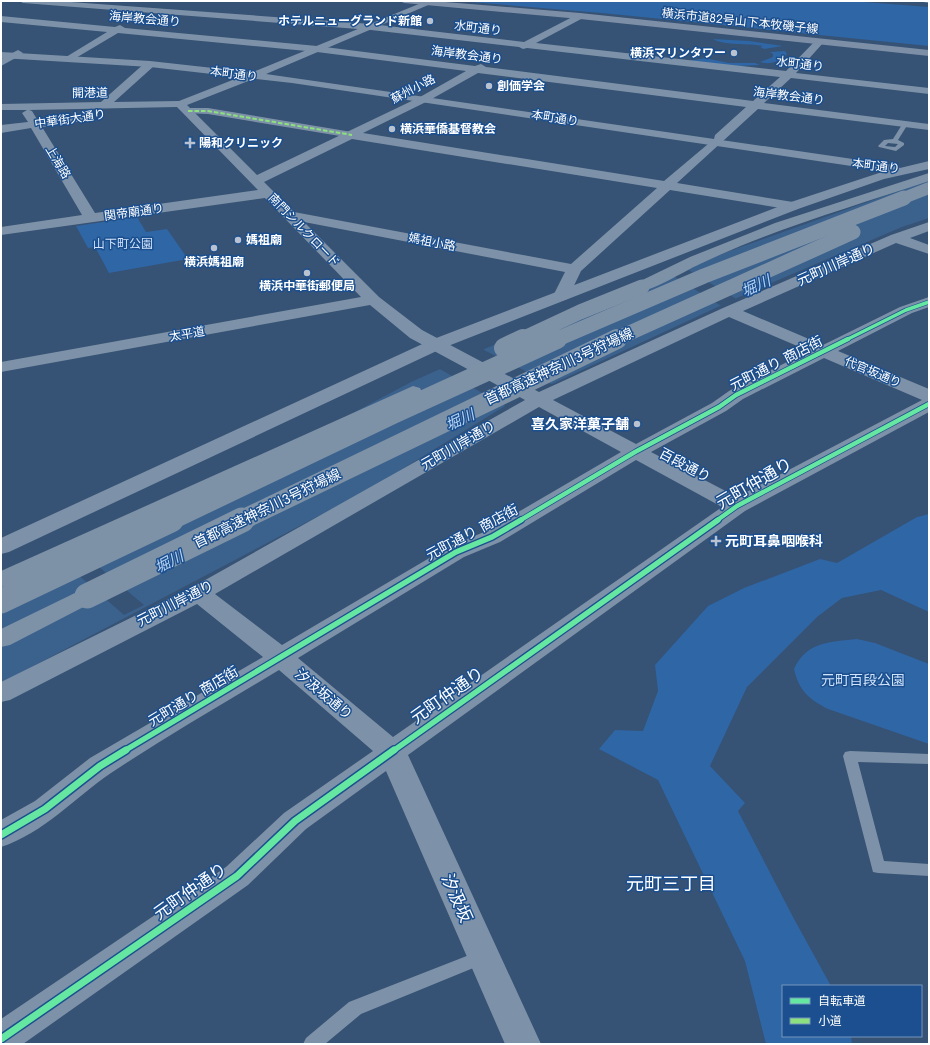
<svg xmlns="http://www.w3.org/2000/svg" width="930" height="1045" font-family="Jost,'Noto Sans JP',sans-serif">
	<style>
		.green { fill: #2f66a5 }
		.water { fill: #3b618d }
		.pier { fill: #365274 }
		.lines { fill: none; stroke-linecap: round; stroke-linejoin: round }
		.service { fill: #7d92a8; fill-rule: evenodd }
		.pedestrian { fill: #7d92a8; fill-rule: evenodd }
		.minor { fill: #7d92a8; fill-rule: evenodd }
		.tertiary { fill: #7d92a8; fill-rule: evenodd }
		.primary { fill: #7d8ea7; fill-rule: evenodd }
		.motorway { fill: #7e92a7; fill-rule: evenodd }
		.motorway-bridge-far3 { stroke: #7e92a7; stroke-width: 12 }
		.motorway-bridge-far2 { stroke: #7e92a7; stroke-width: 15 }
		.motorway-bridge-far1 { stroke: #7e92a7; stroke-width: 20 }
		.motorway-bridge { stroke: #7e92a7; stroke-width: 25 }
		.quiet { stroke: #8de07e; stroke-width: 2; stroke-dasharray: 4.5 2; stroke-linecap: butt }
		.cycleway-far3-casing { stroke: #1b4f8f; stroke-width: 5 }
		.cycleway-far2-casing { stroke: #1b4f8f; stroke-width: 6 }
		.cycleway-far1-casing { stroke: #1b4f8f; stroke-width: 8 }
		.cycleway-casing { stroke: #1b4f8f; stroke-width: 10 }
		.cycleway-far3 { stroke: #66e7a1; stroke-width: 3.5 }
		.cycleway-far2 { stroke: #66e7a1; stroke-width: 4.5 }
		.cycleway-far1 { stroke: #66e7a1; stroke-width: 5.5 }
		.cycleway { stroke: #66e7a1; stroke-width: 7 }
		.poi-dot { fill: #b9c2ce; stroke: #1b4f8f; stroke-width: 1.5 }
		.labels { text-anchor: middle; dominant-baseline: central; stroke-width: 3; stroke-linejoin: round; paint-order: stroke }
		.far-street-label { font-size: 12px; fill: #fff; stroke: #1b4f8f }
		.far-poi-label { font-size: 12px; font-weight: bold; fill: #fff; stroke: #1b4f8f; text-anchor: start }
		.far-park-label { font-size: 12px; fill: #cfe3fa; stroke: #1b4f8f }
		.street-label { font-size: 14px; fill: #fff; stroke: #1b4f8f }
		.poi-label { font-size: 14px; font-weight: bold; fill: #fff; stroke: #1b4f8f; text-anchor: end }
		.park-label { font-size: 14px; fill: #cfe3fa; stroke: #1b4f8f }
		.water-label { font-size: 15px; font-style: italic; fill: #b5d3f5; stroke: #1b4f8f }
		.near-street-label { font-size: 17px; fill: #fff; stroke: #1b4f8f }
		.near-neighbourhood-label { font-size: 18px; fill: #fff; stroke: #1b4f8f }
	</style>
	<rect width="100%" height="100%" fill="#365274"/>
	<g class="green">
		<path d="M 458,1 L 851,1 L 929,7 L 929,46 L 602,13 Z"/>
		<path d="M 713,39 L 749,41 L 783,46 L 764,49 L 760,47 L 763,46 C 748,43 725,46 713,39 Z"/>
		<path d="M 785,51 L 787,54 C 780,62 769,65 760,62 L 773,57 L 773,54 L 770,52 Z"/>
		<path d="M 705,58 L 729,63 L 755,63 L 760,65 L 737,66 L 688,61 Z"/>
		<path d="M 137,217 L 146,232 L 167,229 L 188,259 L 109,273 L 95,247 L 88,248 L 76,226 Z"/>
		<path d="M 929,514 L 929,612 L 881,590 L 842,598 L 817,617 L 747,687 L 710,766 L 745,803 L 738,811 L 793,917 L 831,986 L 783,986 L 783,1036 L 851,1036 L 852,1044 L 766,1044 L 745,961 L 658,780 L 599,749 L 615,730 L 643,731 L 658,691 L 655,665 L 708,606 L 744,588 L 820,559 L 837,563 L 917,517 Z"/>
		<path d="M 857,639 L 875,643 L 929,664 L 929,744 L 828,709 C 809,699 799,691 794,669 C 807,641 830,642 857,639 Z"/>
	</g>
	<path class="water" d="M 929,180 L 929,218 L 902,227 L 748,293 L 505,406 L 368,490 L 1,683 L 1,589 L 184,503 L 411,382 L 489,347 L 665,274 Z"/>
	<g class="pier">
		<path d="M 682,266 L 738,300 L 723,307 L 667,272 Z"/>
		<path d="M 482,349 L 553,385 L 507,407 L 438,368 Z"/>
		<path d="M 79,550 L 144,605 L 124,615 L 60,559 Z"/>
	</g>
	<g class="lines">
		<g class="service">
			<path d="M 917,1 L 929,1 L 929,3 Z"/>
			<path d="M 903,123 L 908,124 L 898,140 L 904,143 L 904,145 L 896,151 L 879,147 L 878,146 L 884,140 L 893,139 ZM 888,143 L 898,144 L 895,147 L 885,146 Z"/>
			<path d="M 850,751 L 929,754 L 929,764 L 858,762 L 884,861 L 929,864 L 929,876 L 878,873 L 873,872 L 843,756 L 845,752 Z"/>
			<path d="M 482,950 L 488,952 L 490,957 L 488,962 L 361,1014 L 325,1044 L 303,1044 L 306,1038 L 349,1002 Z"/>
		</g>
		<path class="pedestrian" d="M 188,108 L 208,108 L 352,132 L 357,135 L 352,138 L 208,114 L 185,113 L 185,109 Z"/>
		<g class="minor">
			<path d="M 19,1 L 57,1 L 371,24 L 524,42 L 580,13 L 584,16 L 583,18 L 536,43 L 786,71 L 817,39 L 823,39 L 823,43 L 796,73 L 929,88 L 929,94 L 791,78 L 764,103 L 929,124 L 929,130 L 758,109 L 677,183 L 793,202 L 798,203 L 800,206 L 798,209 L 793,210 L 670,190 L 581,271 L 569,296 L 567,299 L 561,301 L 555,299 L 553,296 L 565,272 L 304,222 L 379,297 L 422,330 L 539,392 L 723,308 L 891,235 L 929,222 L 929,231 L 910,238 L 929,245 L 929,254 L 896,243 L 743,311 L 823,345 L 900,307 L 929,297 L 929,307 L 912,313 L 838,351 L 929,389 L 929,412 L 745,511 L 408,755 L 541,1044 L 505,1044 L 386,771 L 306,829 L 248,885 L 23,1044 L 1,1044 L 1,1019 L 226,867 L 284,813 L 373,751 L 279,670 C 223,704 165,737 111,773 C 74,798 44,833 1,847 L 1,820 L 35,801 L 90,758 L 263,657 L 197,604 L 10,700 L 1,702 L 1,682 L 191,588 L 525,400 L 410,338 L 370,305 L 1,372 L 1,362 L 361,297 L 265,198 L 1,235 L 1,227 L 82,215 L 31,128 L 1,133 L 1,125 L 28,122 L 22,113 L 27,110 L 1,110 L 1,104 L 101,102 L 146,62 L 154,62 L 155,64 L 154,66 L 114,102 L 179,101 L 258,70 L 266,70 L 267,72 L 266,74 L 187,105 L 257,175 L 420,97 L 466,71 L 317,52 L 118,33 L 69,62 L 64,59 L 66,57 L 107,32 L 1,22 L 1,16 L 115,27 L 120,25 L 125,28 L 317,46 L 475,66 L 481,64 L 486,67 L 753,101 L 780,77 L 527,48 L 523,49 L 519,47 L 371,30 L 23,3 ZM 478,73 L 746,107 L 715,135 L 714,139 L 664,181 L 363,133 L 428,101 ZM 177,107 L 258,190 L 95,213 L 42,127 L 83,121 L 89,118 L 83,115 L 38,121 L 32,111 L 29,110 ZM 352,139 L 657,188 L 571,264 L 294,212 L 264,182 ZM 729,317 L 809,351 L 729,391 L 712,403 L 636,444 L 553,400 ZM 824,358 L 922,400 L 737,497 L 651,452 L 726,411 L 743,399 ZM 539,407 L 621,452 L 484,532 L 448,547 L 282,645 L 215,594 ZM 636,460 L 722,507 L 393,737 L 298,658 L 464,557 L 500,542 Z"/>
			<path d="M 18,50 L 23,53 L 21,55 L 1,66 L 1,59 Z"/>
		</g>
		<path class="tertiary" d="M 426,1 L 432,1 L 433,3 L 266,74 L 894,165 L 900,168 L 929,161 L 929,169 L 884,179 L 798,209 L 443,348 L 9,552 L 1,554 L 1,538 L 431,340 L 788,203 L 885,171 L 292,83 L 150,67 L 1,58 L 1,52 L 150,61 L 258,73 L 258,70 Z"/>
		<path class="primary" d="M 400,1 L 433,1 L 580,13 L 929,50 L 929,56 L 580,19 L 404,3 Z"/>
		<g class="motorway">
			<path d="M 929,173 L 929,181 C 852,207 773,229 700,264 C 684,271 646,296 630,292 L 628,289 L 630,286 L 690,257 L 775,223 Z"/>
			<path d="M 413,386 L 420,388 L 422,392 L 420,396 L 9,585 L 1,587 L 1,571 Z"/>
			<path d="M 87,588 L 95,591 L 99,596 L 95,601 L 10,645 L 1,647 L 1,629 L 79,591 Z"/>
		</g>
		<path class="motorway-bridge-far3" d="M 901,199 L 929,188"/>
		<g class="motorway-bridge-far2">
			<path d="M 520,340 L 580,312 L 642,287"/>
			<path d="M 555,340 L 704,276 L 904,198"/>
			<path d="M 614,340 L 853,232"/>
		</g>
		<g class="motorway-bridge-far1">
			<path d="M 504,348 L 523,339"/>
			<path d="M 169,521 L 393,414 L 557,339"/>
			<path d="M 240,521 L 617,339"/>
		</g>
		<g class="motorway-bridge">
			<path d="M 87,596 L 242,520"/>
			<path d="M 1,601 L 171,520"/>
		</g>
		<path class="quiet" d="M 188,111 L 208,111 L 352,135"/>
		<g class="cycleway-far3-casing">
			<path id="cycleway-far3" d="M 846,340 L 906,310 L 929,302"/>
		</g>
		<g class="cycleway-far2-casing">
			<g id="cycleway-far2">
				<path d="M 519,521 L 635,452 L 719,407 L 736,395 L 848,339"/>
				<path d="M 716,521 L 737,506 L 929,404"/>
			</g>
		</g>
		<g class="cycleway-far1-casing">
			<g id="cycleway-far1">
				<path d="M 124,751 L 456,552 L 492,537 L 521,520"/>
				<path d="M 393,751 L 718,520"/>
			</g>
		</g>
		<g class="cycleway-casing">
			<g id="cycleway">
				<path d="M 1,835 L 45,809 L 100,766 L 126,750"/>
				<path d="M 1,1039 L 237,876 L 295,821 L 394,750"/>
			</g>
		</g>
		<use href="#cycleway-far3" class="cycleway-far3"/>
		<use href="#cycleway-far2" class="cycleway-far2"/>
		<use href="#cycleway-far1" class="cycleway-far1"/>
		<use href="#cycleway" class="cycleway"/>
	</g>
	<g class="poi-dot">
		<circle cx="430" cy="21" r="4"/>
		<circle cx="734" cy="53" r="4"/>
		<circle cx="489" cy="86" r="4"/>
		<circle cx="392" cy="129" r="4"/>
		<path d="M188 137h4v4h4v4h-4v4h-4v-4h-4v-4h4z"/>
		<circle cx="238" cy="240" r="4"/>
		<circle cx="214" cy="248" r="4"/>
		<circle cx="307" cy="273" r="4"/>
		<circle cx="637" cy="424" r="4"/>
		<path d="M714 535h4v4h4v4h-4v4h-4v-4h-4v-4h4z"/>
	</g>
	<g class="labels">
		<g class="far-street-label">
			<text transform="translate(145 19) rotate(5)">海岸教会通り</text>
			<text transform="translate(740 21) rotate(6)">横浜市道82号山下本牧磯子線</text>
			<text transform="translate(478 28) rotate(7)">水町通り</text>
			<text transform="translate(467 55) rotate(7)">海岸教会通り</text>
			<text transform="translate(800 64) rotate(7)">水町通り</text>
			<text transform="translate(234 74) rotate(7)">本町通り</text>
			<text transform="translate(413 89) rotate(-27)">蘇州小路</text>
			<text transform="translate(90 93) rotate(-1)">開港道</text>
			<text transform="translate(789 96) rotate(7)">海岸教会通り</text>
			<text transform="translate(555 118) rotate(9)">本町通り</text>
			<text transform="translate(70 119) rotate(-8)">中華街大通り</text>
			<text transform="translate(58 162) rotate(59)">上海路</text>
			<text transform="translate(876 166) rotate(7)">本町通り</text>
			<text transform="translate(134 212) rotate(-8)">関帝廟通り</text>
			<text transform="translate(304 230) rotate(46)">南門シルクロード</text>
			<text transform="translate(432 242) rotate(11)">媽祖小路</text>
			<text transform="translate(187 334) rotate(-10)">太平道</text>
			<text transform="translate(873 372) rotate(23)">代官坂通り</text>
		</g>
		<g class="far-poi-label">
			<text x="422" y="21" text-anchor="end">ホテルニューグランド新館</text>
			<text x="726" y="53" text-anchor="end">横浜マリンタワー</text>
			<text x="497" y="86">創価学会</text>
			<text x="400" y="129">横浜華僑基督教会</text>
			<text x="199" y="143">陽和クリニック</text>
			<text x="246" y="240">媽祖廟</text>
			<text x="214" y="262" text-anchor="middle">横浜媽祖廟</text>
			<text x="307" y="286" text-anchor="middle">横浜中華街郵便局</text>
		</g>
		<g class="far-park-label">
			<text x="123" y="244">山下町公園</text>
		</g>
		<g class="street-label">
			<text transform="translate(836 264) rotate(-24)">元町川岸通り</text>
			<text transform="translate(776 363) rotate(-27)">元町通り 商店街</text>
			<text transform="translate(559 366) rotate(-25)">首都高速神奈川3号狩場線</text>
			<text transform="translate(458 445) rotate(-30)">元町川岸通り</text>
			<text transform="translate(685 465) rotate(28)">百段通り</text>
			<text transform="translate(267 508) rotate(-26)">首都高速神奈川3号狩場線</text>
			<text transform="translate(472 532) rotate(-28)">元町通り 商店街</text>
			<text transform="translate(175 603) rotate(-27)">元町川岸通り</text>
			<text transform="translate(324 694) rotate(40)">汐汲坂通り</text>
			<text transform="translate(193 696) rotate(-31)">元町通り 商店街</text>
		</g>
		<g class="poi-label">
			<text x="629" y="424">喜久家洋菓子舗</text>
			<text x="725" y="541" text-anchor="start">元町耳鼻咽喉科</text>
		</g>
		<g class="park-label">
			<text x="863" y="680">元町百段公園</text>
		</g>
		<g class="water-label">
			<text transform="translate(756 286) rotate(-24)">堀川</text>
			<text transform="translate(460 420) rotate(-25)">堀川</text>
			<text transform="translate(169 562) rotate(-27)">堀川</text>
		</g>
		<g class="near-street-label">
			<text transform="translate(754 483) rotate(-30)">元町仲通り</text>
			<text transform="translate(447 695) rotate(-35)">元町仲通り</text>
			<text transform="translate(190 891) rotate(-35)">元町仲通り</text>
			<text transform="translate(457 898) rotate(66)">汐汲坂</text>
		</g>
		<g class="near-neighbourhood-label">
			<text x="671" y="884">元町三丁目</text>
		</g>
	</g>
	<rect width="930" height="1045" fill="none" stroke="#ffffff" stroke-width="4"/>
	<rect x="782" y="985" width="140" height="52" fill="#1b4f8f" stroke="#7695bc"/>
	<rect x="790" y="998" width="20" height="6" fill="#66e7a1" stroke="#7695bc"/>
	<text x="818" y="1005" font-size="12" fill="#ffffff">自転車道</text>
	<rect x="790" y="1018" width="20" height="6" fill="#8de07e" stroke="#7695bc"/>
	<text x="818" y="1025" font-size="12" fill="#ffffff">小道</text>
</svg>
